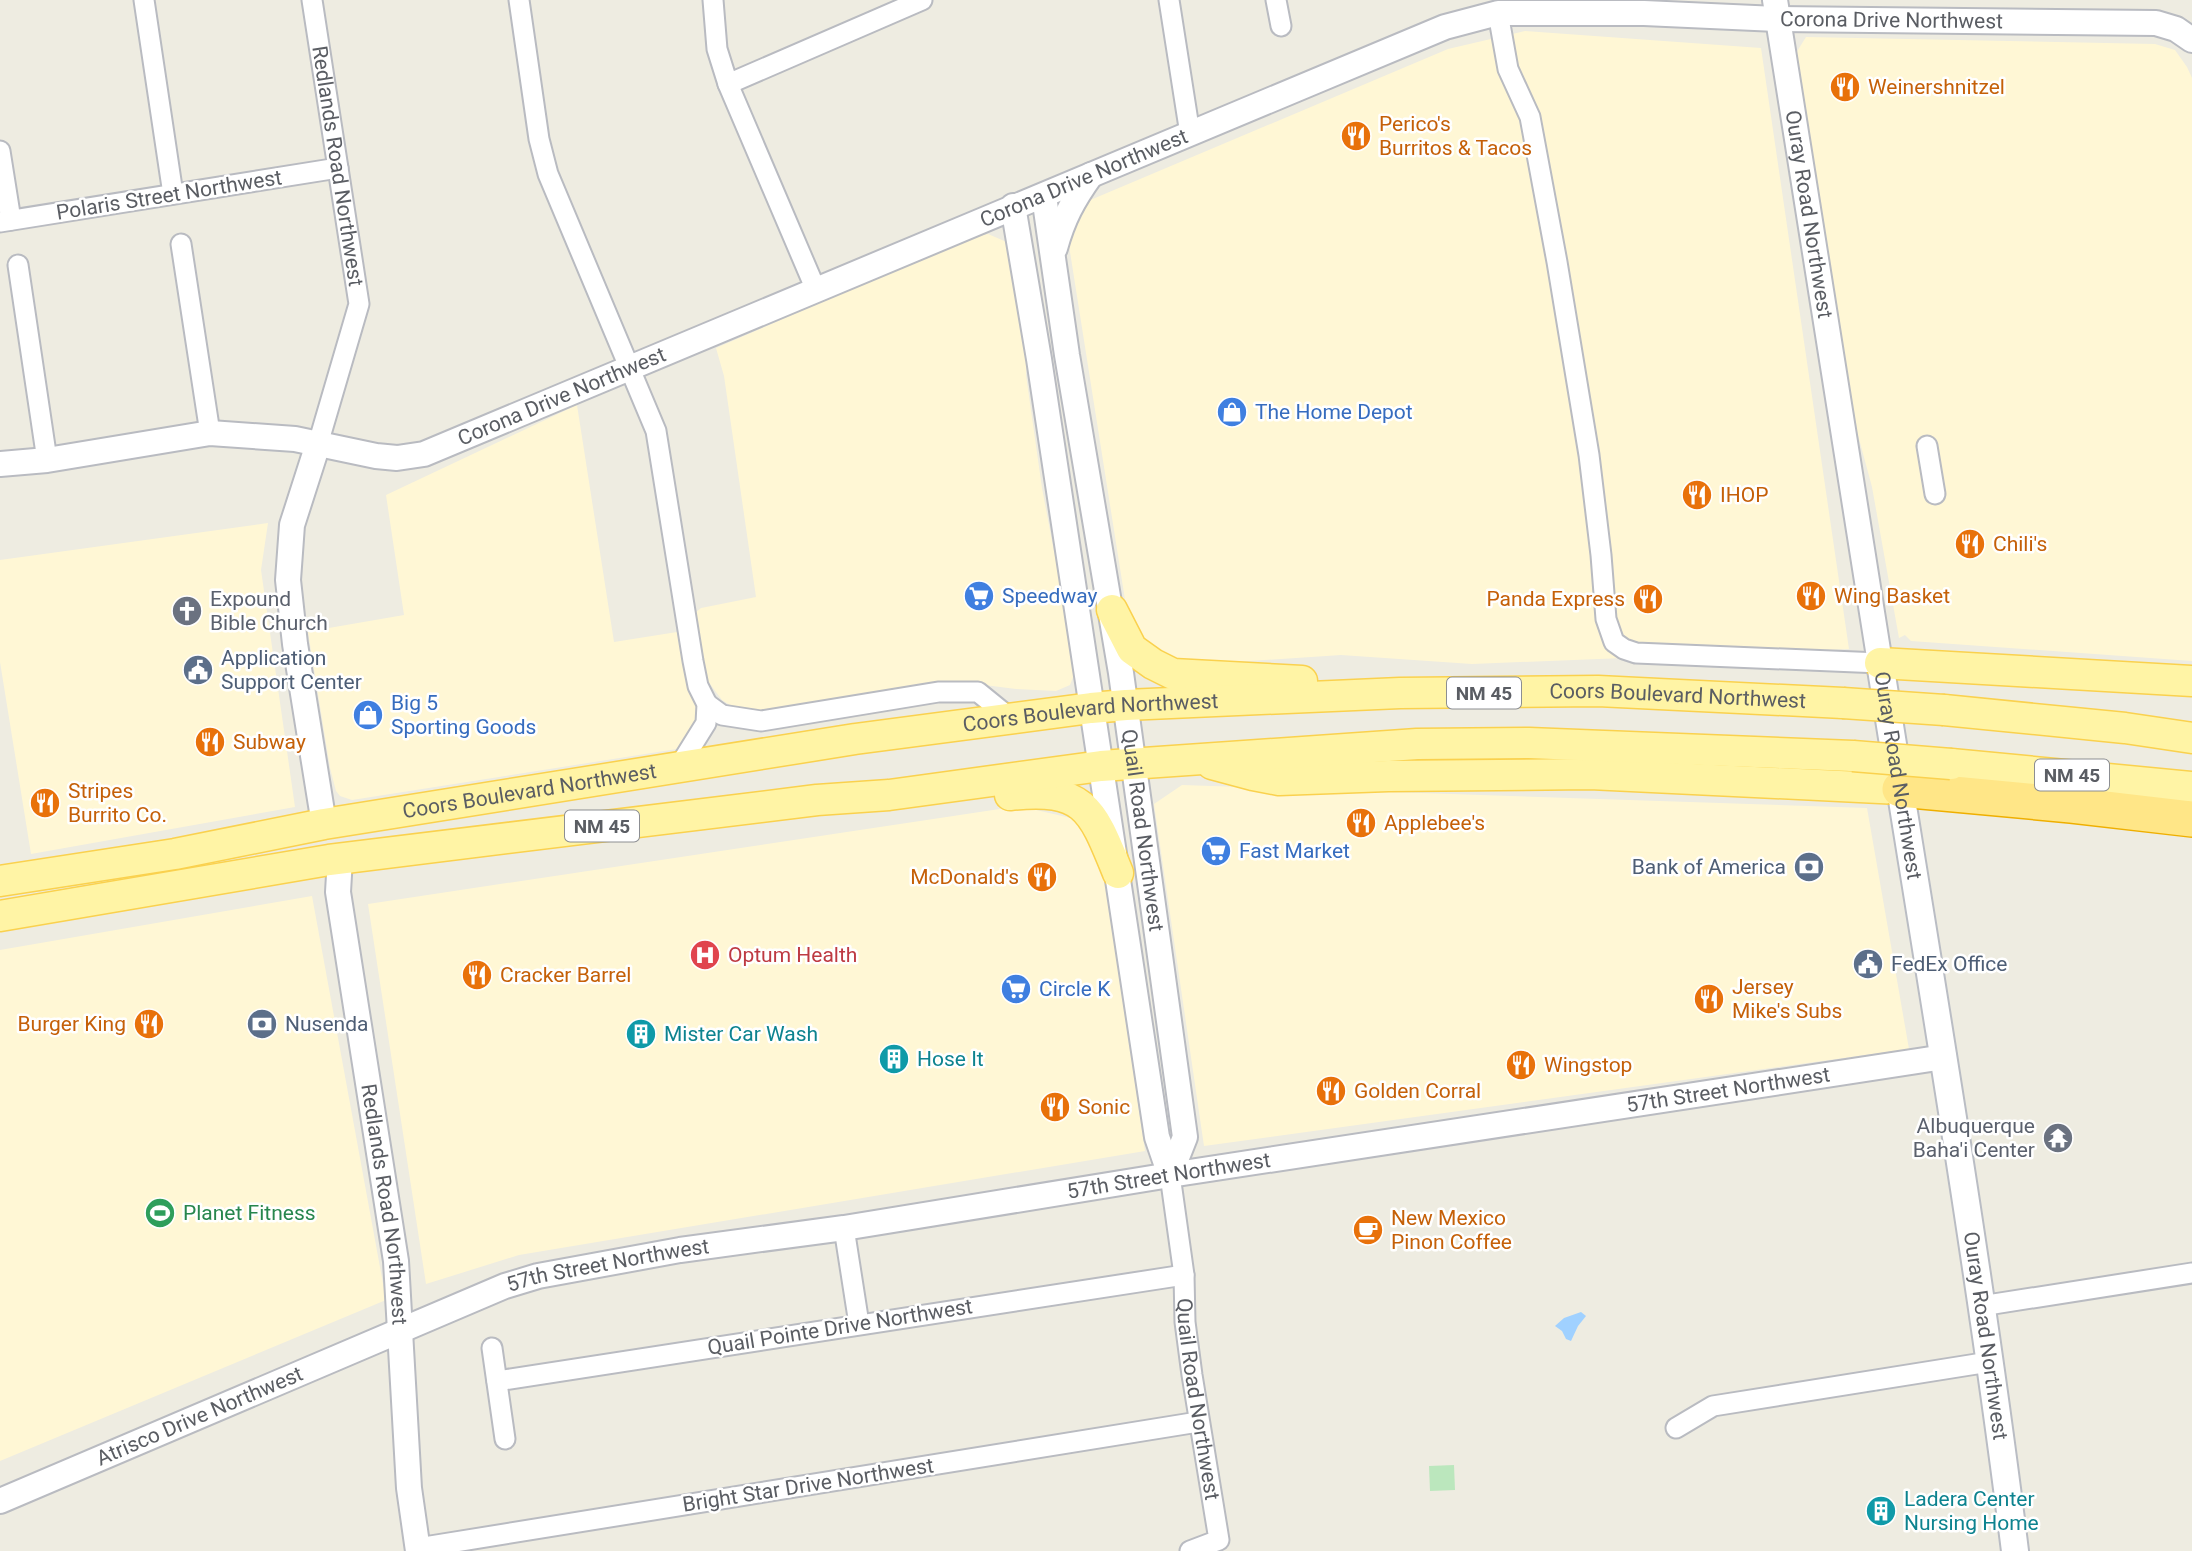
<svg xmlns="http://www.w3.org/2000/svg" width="2192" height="1551" font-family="Roboto,sans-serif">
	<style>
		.commercial { fill: #fff7d5 }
		.green { fill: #bbe7bd }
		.water { fill: #a0d1ff }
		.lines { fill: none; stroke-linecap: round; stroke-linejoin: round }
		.minor-casing { stroke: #b9bbc1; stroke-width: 23 }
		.tertiary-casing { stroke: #b9bbc1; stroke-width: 28 }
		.secondary-casing { stroke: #babdc4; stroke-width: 30 }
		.primary-casing { stroke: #fad14e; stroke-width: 33 }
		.motorway-casing { stroke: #efaf00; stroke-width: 38 }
		.minor { stroke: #fff; stroke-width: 19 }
		.tertiary { stroke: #fff; stroke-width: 24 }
		.secondary { stroke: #fff; stroke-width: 26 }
		.primary { stroke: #fff4a5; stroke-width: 30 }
		.motorway { stroke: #ffe687; stroke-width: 35 }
		.primary-bridge-casing { stroke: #fad14e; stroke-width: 33; stroke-linecap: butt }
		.primary-bridge { stroke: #fff4a5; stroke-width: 30 }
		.labels { text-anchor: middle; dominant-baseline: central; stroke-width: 5; stroke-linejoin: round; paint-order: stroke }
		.shield { fill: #fff; stroke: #8c8e92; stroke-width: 2 }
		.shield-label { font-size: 19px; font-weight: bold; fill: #5a5d63 }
		.street-label { font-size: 21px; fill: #5a5d63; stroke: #fff }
		.food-label { font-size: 21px; fill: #c56008; stroke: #fff; text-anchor: start }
		.shop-label { font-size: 21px; fill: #366cbe; stroke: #fff; text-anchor: start }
		.worship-label { font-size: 21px; fill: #5b616d; stroke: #fff; text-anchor: start }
		.service-label { font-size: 21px; fill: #4e5e75; stroke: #fff; text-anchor: start }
		.health-label { font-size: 21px; fill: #be3a42; stroke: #fff; text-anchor: start }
		.culture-label { font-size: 21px; fill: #0d838f; stroke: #fff; text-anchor: start }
		.leisure-label { font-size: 21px; fill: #27864d; stroke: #fff; text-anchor: start }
	</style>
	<rect width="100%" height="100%" fill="#eeece1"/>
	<g class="commercial">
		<path d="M 1525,31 L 1761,48 L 1849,649 L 1472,664 L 1341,655 L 1204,664 L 1177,662 L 1153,653 L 1129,625 L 1067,233 L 1072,219 L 1088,201 L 1448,49 Z"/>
		<path d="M 1806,37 L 2155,44 L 2175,50 L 2187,67 L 2192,78 L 2192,661 L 1911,641 L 1905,635 L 1899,638 L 1872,487 L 1855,424 L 1796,53 Z"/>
		<path d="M 988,234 L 1009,243 L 1027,350 L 1026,375 L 1042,488 L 1074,657 L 1075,672 L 1070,685 L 1056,691 L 1016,689 L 961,682 L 767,715 L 738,710 L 722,700 L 707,680 L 696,612 L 701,608 L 756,597 L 724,376 L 716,348 L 970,238 Z"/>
		<path d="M 577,405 L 614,642 L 677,632 L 687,687 L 696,707 L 697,718 L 693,734 L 677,749 L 352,800 L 340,796 L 336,791 L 330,768 L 307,626 L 323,629 L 404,615 L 386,495 Z"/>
		<path d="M 268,523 L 261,570 L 295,807 L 31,854 L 0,662 L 0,560 Z"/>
		<path d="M 1182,785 L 1867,808 L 1909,1049 L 1204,1146 L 1154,804 Z"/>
		<path d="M 1019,806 L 1075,819 L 1102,861 L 1145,1151 L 519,1255 L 426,1284 L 368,904 Z"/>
		<path d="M 312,896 L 386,1300 L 0,1461 L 0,950 Z"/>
	</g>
	<path class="green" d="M 1454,1465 L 1455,1490 L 1430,1491 L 1429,1466 Z"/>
	<path class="water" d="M 1581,1312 L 1586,1316 L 1578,1326 L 1571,1341 L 1566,1339 L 1562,1331 L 1555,1326 L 1564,1318 Z"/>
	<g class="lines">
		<g class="minor-casing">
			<g id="minor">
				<path d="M 144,0 L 173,194"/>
				<path id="s1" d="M 312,0 L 359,304 L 318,444"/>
				<path d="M 519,0 L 539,139 L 548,174 L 656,431 L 693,661 L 698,686 L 707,704 L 706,723 L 678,768"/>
				<path d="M 713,0 L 717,49 L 728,84 L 816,290"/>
				<path d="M 1169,0 L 1190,134"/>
				<path d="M 1276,0 L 1281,26"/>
				<path d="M 1498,13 L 1508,69 L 1530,117 L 1557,262 L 1589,455 L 1601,555 L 1606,619 L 1614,642 L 1624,649 L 1636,653 L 1880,663"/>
				<path d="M 728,84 L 922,0"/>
				<path d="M 0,151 L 11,220"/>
				<path d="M 0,222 L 338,168"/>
				<path d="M 181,244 L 210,433"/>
				<path d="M 18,265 L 47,460"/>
				<path d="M 1927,446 L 1935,494"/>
				<path d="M 707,704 L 722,715 L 761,721 L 938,692 L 978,692 L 1010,718"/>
				<path id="s2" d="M 1170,1175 L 1184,1275 L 1185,1322 L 1192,1375 L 1219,1540 L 1190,1551"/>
				<path d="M 844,1228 L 859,1324"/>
				<path d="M 1981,1306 L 2192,1273"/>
				<path d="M 492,1348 L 505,1439"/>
				<path d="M 497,1381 L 1184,1275"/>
				<path d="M 1676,1428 L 1713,1406 L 1989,1362"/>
				<path d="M 418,1548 L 1198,1422"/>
			</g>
		</g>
		<g class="tertiary-casing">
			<g id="tertiary">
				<path id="s3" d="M 1775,0 L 1880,663"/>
				<path id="s4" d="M 1044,196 L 1067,355 L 1121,673 L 1185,1137 L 1170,1175"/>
				<path d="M 1013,206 L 1039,359 L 1157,1137 L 1170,1175"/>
				<path d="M 1055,248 C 1063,219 1073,200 1091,175"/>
				<path d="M 318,444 L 292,525 L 288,580 L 295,644 L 324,824"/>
				<path id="s5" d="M 0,464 L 47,460 L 210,433 L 295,439 L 376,456 L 397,458 L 424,454 L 1445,27 L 1498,13 L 1644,13 L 1777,19 L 2156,23 L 2176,29 L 2192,40"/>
				<path id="s6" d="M 340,858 L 338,892 L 396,1261 L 409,1488 L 418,1551"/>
				<path id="s7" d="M 0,1501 L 505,1286 L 538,1276 L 680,1250 L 844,1228 L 1170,1175 L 1944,1057"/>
			</g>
		</g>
		<g class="secondary-casing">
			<g id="secondary">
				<path id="s8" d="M 1880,663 C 1927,959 1978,1254 2015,1551"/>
			</g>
		</g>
		<g class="primary-casing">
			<g id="primary">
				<path d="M 1112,610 L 1132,649 L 1153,664 L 1173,674 L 1302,681"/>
				<path d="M 1880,663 L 2192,681"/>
				<path d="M 1944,710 L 2125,728 L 2192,738"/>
				<path d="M 1212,764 L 1253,775 L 1279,780 L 1388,776 L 1590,774 L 1900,789"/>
				<path d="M 1951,764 L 2192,787"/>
				<path d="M 1010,795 C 1085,787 1092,809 1118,873"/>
				<path id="s9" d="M 0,881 L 175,854 L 324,824 L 855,739 L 1091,708 L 1126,705 L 1400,693 L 1598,691 L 1843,703"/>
				<path d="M 0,916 L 329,860 L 817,800 L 889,795 L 1101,766 L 1417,744 L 1529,743 L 1853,756"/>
			</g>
		</g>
		<g class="motorway-casing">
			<path id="motorway" d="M 1900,789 L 2071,805 L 2192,819"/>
		</g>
		<use href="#minor" class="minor"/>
		<use href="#tertiary" class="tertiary"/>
		<use href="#secondary" class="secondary"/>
		<use href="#primary" class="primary"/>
		<use href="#motorway" class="motorway"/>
		<g class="primary-bridge-casing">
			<g id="primary-bridge">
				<path d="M 1843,703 L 1944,710"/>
				<path d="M 1853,756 L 1951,764"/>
			</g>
		</g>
		<use href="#primary-bridge" class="primary-bridge"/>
	</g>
	<defs>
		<g id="restaurant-disc" transform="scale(1.575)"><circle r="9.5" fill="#e8710a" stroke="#fff"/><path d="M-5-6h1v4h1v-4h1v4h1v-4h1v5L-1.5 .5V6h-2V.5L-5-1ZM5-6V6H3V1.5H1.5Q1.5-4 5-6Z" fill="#fff"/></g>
		<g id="shop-disc" transform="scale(1.575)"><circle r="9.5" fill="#3f7fe0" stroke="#fff"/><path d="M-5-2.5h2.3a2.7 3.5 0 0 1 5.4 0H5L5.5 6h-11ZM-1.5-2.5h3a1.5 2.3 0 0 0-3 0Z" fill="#fff"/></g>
		<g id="supermarket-disc" transform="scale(1.575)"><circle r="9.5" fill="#3f7fe0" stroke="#fff"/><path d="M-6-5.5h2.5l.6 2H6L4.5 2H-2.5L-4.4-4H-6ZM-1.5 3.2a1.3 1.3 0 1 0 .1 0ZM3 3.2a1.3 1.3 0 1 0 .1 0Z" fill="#fff"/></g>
		<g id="church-disc" transform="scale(1.575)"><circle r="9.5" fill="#6b7280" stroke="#fff"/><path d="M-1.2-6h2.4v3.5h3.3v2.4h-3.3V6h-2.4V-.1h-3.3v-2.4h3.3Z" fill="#fff"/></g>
		<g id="civic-disc" transform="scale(1.575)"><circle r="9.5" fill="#5c6f8a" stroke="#fff"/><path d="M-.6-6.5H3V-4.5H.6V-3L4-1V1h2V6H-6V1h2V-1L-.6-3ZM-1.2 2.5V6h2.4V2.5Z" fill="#fff"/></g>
		<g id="bank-disc" transform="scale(1.575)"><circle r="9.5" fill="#5c6f8a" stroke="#fff"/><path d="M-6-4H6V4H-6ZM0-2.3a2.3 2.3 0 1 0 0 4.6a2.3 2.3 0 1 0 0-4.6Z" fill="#fff"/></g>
		<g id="hospital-disc" transform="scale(1.575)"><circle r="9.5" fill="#e0444e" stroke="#fff"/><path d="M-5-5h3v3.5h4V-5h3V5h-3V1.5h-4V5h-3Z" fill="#fff"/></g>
		<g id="building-disc" transform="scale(1.575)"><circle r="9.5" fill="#0f9aa8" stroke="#fff"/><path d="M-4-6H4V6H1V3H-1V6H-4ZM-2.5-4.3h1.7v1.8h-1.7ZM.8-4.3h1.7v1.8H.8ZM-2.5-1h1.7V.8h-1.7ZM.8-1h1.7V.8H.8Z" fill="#fff"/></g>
		<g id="temple-disc" transform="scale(1.575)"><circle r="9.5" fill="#6b7280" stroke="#fff"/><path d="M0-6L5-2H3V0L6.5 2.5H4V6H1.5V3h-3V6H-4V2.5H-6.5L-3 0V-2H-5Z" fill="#fff"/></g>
		<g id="stadium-disc" transform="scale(1.575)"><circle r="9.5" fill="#2e9e5b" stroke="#fff"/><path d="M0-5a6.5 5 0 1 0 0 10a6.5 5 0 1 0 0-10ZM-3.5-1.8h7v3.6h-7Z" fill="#fff"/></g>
		<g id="cafe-disc" transform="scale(1.575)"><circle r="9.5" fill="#e8710a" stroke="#fff"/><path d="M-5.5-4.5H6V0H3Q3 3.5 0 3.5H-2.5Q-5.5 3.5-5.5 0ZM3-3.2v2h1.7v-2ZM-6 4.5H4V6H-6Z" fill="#fff"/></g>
	</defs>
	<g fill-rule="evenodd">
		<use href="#restaurant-disc" x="1845" y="87"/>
		<use href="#restaurant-disc" x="1356" y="136"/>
		<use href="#shop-disc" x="1232" y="412"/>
		<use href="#restaurant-disc" x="1697" y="495"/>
		<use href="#restaurant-disc" x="1970" y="544"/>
		<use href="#supermarket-disc" x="979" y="596"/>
		<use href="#restaurant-disc" x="1811" y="596"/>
		<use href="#restaurant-disc" x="1648" y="599"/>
		<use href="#church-disc" x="187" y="611"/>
		<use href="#civic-disc" x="198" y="670"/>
		<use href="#shop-disc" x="368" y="715"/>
		<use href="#restaurant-disc" x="210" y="742"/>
		<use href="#restaurant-disc" x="45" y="803"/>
		<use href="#restaurant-disc" x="1361" y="823"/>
		<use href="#supermarket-disc" x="1216" y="851"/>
		<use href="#bank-disc" x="1809" y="867"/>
		<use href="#restaurant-disc" x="1042" y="877"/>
		<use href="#hospital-disc" x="705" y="955"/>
		<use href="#civic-disc" x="1868" y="964"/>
		<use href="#restaurant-disc" x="477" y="975"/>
		<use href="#supermarket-disc" x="1016" y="989"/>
		<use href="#restaurant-disc" x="1709" y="999"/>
		<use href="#restaurant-disc" x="149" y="1024"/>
		<use href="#bank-disc" x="262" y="1024"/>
		<use href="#building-disc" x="641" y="1034"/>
		<use href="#building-disc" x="894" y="1059"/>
		<use href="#restaurant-disc" x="1521" y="1065"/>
		<use href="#restaurant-disc" x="1331" y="1091"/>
		<use href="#restaurant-disc" x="1055" y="1107"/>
		<use href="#temple-disc" x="2058" y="1138"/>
		<use href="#stadium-disc" x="160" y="1213"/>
		<use href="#cafe-disc" x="1368" y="1230"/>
		<use href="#building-disc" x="1881" y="1511"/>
	</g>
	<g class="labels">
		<g class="shield">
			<rect x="1447" y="677.5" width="74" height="31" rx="5"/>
			<rect x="2035" y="759.5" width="74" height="31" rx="5"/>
			<rect x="565" y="810.5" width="74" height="31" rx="5"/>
		</g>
		<g class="shield-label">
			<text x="1484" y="693">NM 45</text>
			<text x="2072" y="775">NM 45</text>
			<text x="602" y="826">NM 45</text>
		</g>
		<g class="street-label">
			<text stroke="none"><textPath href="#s5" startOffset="1984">Corona Drive Northwest</textPath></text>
			<text stroke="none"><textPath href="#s1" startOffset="168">Redlands Road Northwest</textPath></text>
			<text stroke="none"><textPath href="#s5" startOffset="1144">Corona Drive Northwest</textPath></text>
			<text transform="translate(169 195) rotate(-9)">Polaris Street Northwest</text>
			<text stroke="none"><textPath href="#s3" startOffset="217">Ouray Road Northwest</textPath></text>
			<text stroke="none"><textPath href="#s5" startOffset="578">Corona Drive Northwest</textPath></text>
			<text stroke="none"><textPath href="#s9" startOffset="1692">Coors Boulevard Northwest</textPath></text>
			<text stroke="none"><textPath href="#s9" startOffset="1104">Coors Boulevard Northwest</textPath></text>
			<text stroke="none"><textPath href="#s8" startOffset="114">Ouray Road Northwest</textPath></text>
			<text stroke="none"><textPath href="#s9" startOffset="537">Coors Boulevard Northwest</textPath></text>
			<text stroke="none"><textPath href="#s4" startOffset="642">Quail Road Northwest</textPath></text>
			<text stroke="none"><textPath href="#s7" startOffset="1788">57th Street Northwest</textPath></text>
			<text stroke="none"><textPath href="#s7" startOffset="1222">57th Street Northwest</textPath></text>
			<text stroke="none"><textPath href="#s6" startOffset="350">Redlands Road Northwest</textPath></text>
			<text stroke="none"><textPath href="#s7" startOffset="654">57th Street Northwest</textPath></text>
			<text transform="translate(840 1327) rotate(-9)">Quail Pointe Drive Northwest</text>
			<text stroke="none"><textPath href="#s8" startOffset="681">Ouray Road Northwest</textPath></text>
			<text stroke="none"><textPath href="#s2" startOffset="226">Quail Road Northwest</textPath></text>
			<text stroke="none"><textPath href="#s7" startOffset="217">Atrisco Drive Northwest</textPath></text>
			<text transform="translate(808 1485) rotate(-9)">Bright Star Drive Northwest</text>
		</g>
		<g class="food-label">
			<text x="1868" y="87">Weinershnitzel</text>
			<text x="1379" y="124">Perico's<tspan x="1379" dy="24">Burritos &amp; Tacos</tspan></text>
			<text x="1720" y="495">IHOP</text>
			<text x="1993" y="544">Chili's</text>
			<text x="1834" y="596">Wing Basket</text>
			<text x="1625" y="599" text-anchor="end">Panda Express</text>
			<text x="233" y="742">Subway</text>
			<text x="68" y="791">Stripes<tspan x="68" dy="24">Burrito Co.</tspan></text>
			<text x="1384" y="823">Applebee's</text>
			<text x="1019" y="877" text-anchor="end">McDonald's</text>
			<text x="500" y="975">Cracker Barrel</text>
			<text x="1732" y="987">Jersey<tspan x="1732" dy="24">Mike's Subs</tspan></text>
			<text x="126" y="1024" text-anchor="end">Burger King</text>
			<text x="1544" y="1065">Wingstop</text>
			<text x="1354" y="1091">Golden Corral</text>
			<text x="1078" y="1107">Sonic</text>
			<text x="1391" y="1218">New Mexico<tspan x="1391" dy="24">Pinon Coffee</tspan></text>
		</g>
		<g class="shop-label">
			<text x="1255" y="412">The Home Depot</text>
			<text x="1002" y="596">Speedway</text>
			<text x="391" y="703">Big 5<tspan x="391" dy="24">Sporting Goods</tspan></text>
			<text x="1239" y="851">Fast Market</text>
			<text x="1039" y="989">Circle K</text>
		</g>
		<g class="worship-label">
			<text x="210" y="599">Expound<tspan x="210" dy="24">Bible Church</tspan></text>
			<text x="2035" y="1126" text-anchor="end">Albuquerque<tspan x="2035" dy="24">Baha'i Center</tspan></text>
		</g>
		<g class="service-label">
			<text x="221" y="658">Application<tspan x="221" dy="24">Support Center</tspan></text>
			<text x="1786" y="867" text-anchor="end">Bank of America</text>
			<text x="1891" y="964">FedEx Office</text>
			<text x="285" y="1024">Nusenda</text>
		</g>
		<g class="health-label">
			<text x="728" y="955">Optum Health</text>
		</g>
		<g class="culture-label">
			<text x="664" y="1034">Mister Car Wash</text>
			<text x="917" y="1059">Hose It</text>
			<text x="1904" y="1499">Ladera Center<tspan x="1904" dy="24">Nursing Home</tspan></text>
		</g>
		<g class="leisure-label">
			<text x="183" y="1213">Planet Fitness</text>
		</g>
	</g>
</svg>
